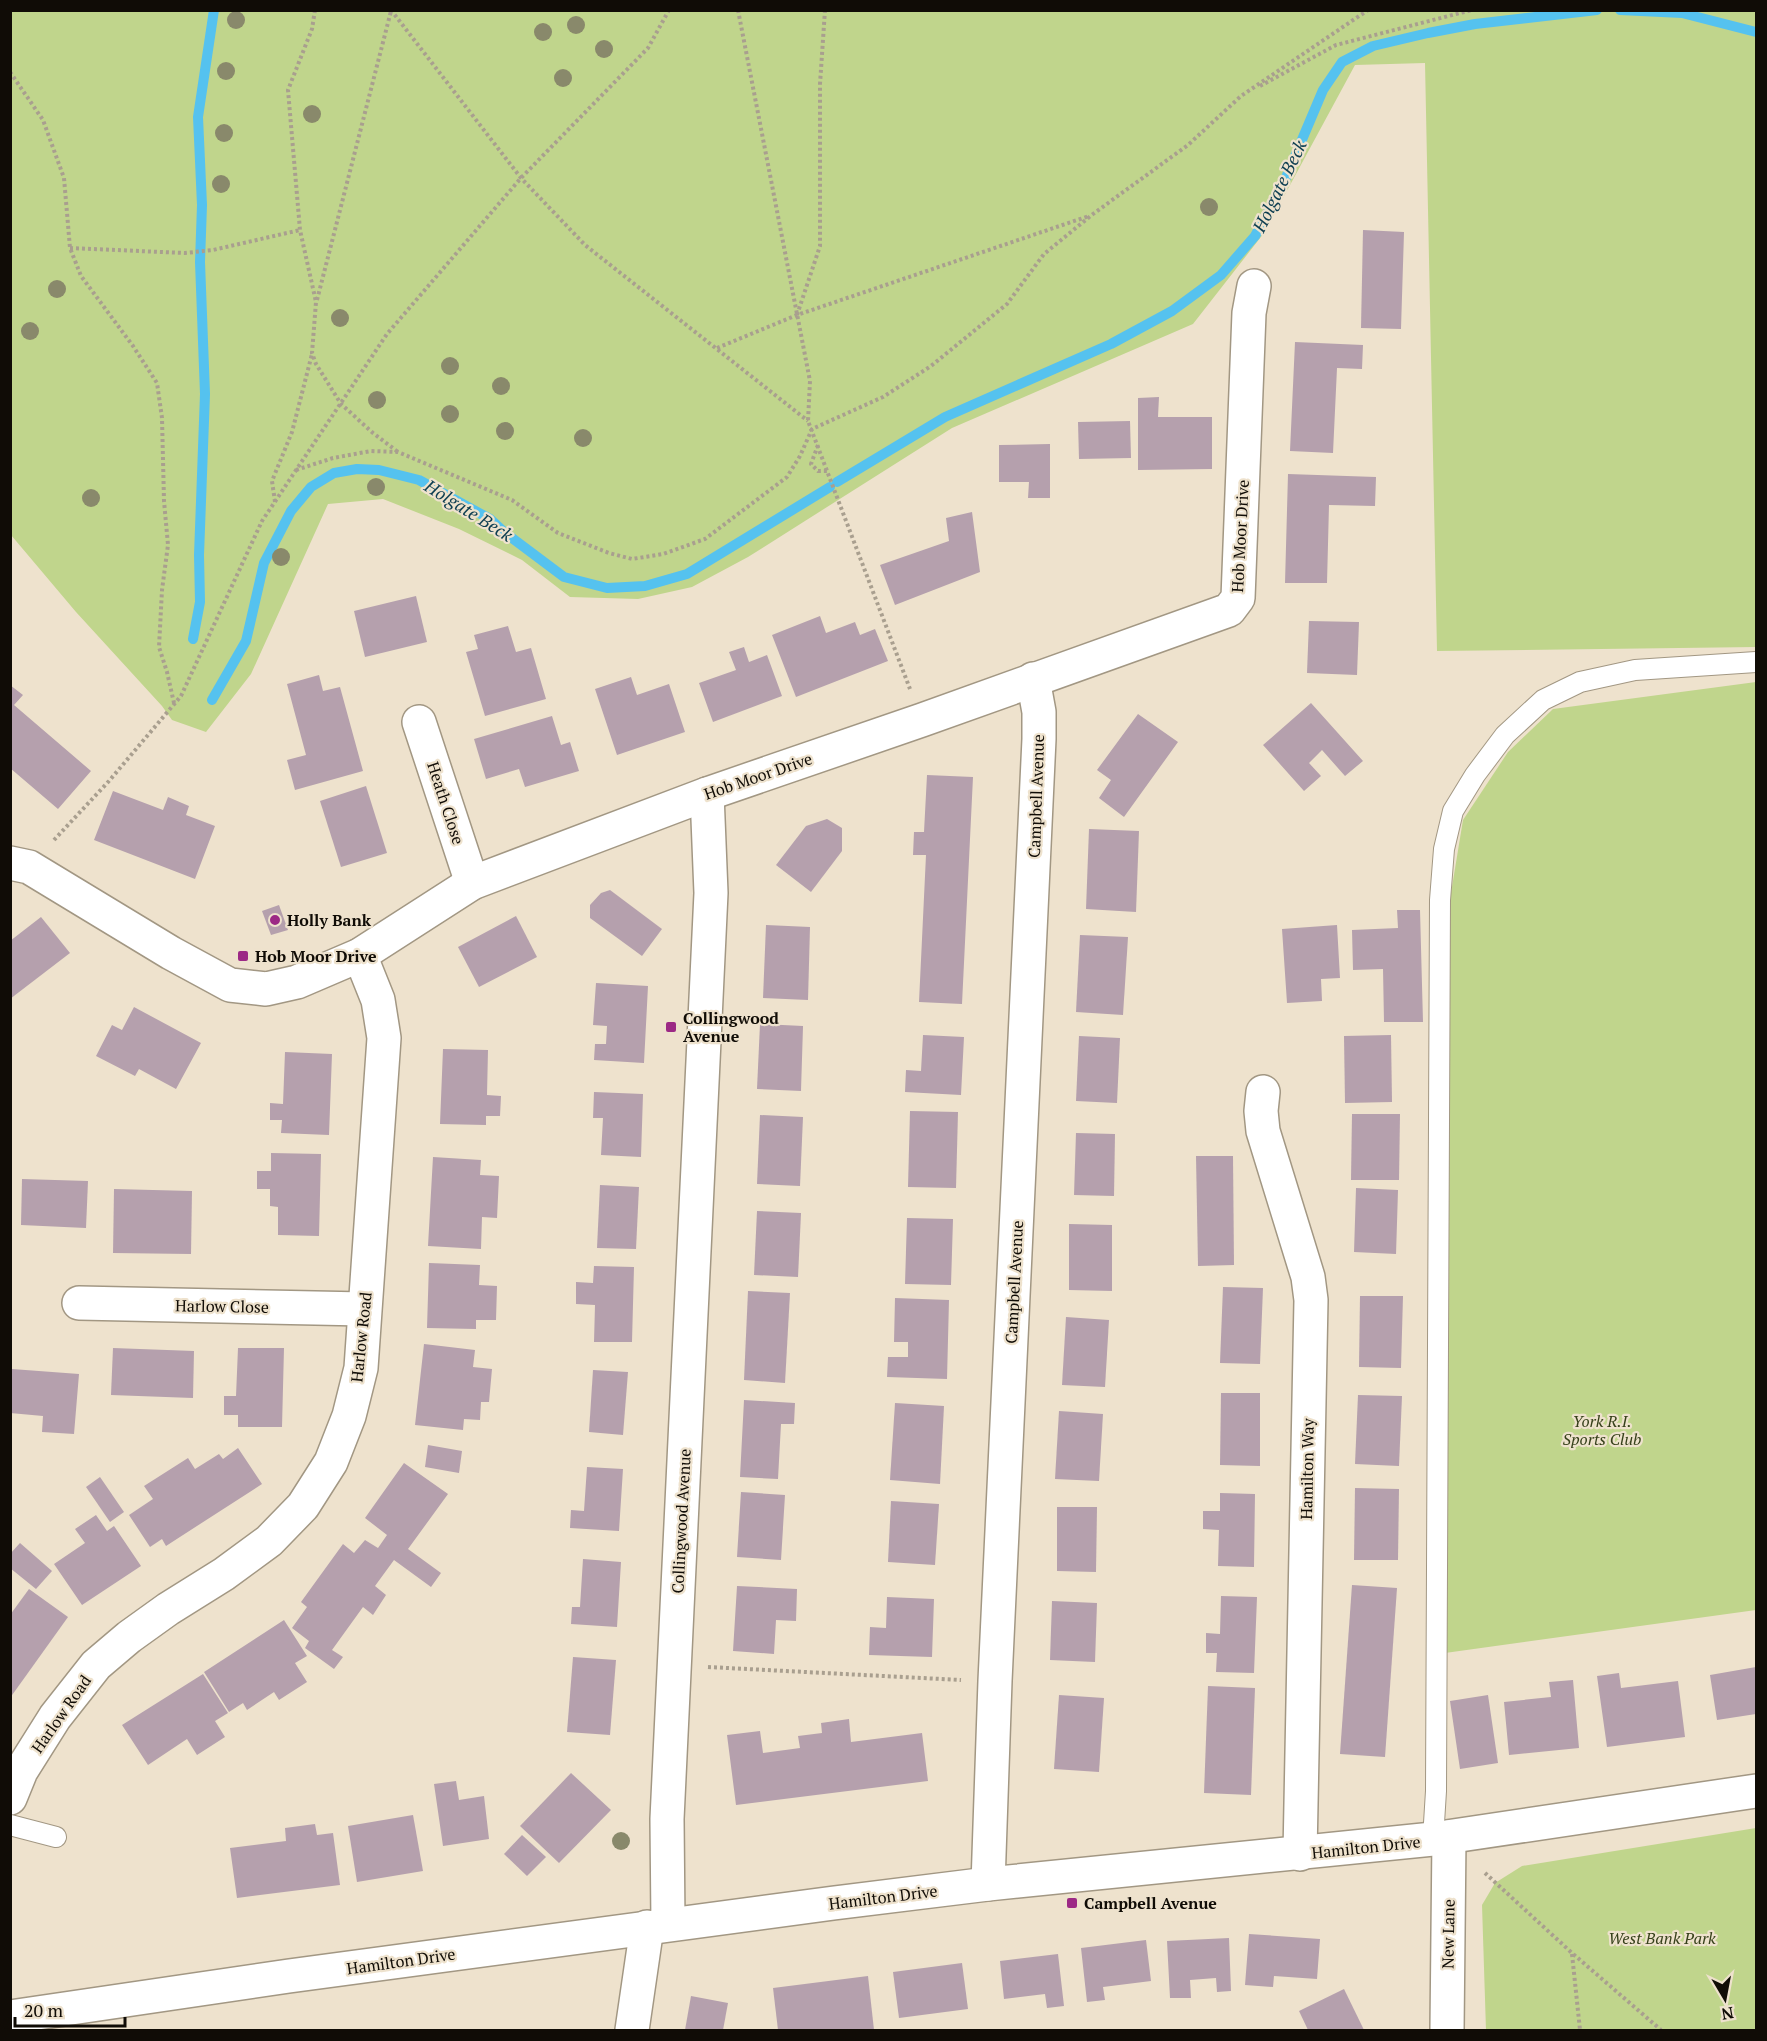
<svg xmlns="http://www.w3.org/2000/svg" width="1767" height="2041" font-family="'PT Serif',serif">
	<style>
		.green { fill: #c0d58c }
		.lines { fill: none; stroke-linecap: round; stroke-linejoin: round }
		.stream { stroke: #55c2ef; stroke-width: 10 }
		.building { fill: #b5a0ad }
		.lane-casing { stroke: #a29783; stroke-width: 22 }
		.street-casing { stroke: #a29783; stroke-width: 36 }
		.path { stroke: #a99f8f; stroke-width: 4; stroke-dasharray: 3 3; stroke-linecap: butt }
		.lane { stroke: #fff; stroke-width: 20 }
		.street { stroke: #fff; stroke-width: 33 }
		.tree { fill: #89896b }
		.poi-dot { fill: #9c2985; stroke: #eee2cd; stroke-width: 2 }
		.labels { text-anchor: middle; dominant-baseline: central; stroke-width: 4.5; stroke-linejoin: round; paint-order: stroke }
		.street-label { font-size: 16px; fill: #100c06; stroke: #eee2cd }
		.poi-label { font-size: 16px; font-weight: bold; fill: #100c06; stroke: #eee2cd; text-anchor: start }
		.park-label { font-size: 16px; font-style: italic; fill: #36401a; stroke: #eee2cd }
		.water-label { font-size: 18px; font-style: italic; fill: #0d3e51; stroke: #eee2cd }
	</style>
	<rect width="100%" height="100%" fill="#eee2cd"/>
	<g class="green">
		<path d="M 10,11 L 1756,11 L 1756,647 L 1437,651 L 1425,63 L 1355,65 L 1264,233 L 1193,324 L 952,428 L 748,557 L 692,587 L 638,599 L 570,597 L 522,560 L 459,529 L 383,499 L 328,504 L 251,674 L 206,732 L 172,720 L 162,706 L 76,612 L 11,535 Z"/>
		<path d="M 1756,682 L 1756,1610 L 1445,1653 L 1449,905 L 1463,820 L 1508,752 L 1553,709 Z"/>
		<path d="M 1756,1828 L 1756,2030 L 1486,2030 L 1482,1905 L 1495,1883 L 1522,1866 Z"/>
	</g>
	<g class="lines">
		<g class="stream">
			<path d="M 1620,10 L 1682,13 L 1756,32"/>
			<path d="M 837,482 L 945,417 L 1111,344 L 1172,311 L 1221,275 L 1255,236 L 1282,187 L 1323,90 L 1342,62 L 1373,46 L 1428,33 L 1475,24 L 1597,10"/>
			<path d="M 193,639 L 200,602 L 199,555 L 205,394 L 200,262 L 202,205 L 198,117 L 214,10"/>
			<path d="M 212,700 L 246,641 L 264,563 L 291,511 L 311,487 L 334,473 L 357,469 L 379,470 L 419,480 L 490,519 L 504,532 L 564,577 L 607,588 L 645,586 L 687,574 L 830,487"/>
		</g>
	</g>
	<g class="building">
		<path d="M 1363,230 L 1404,232 L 1401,329 L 1361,328 Z"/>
		<path d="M 1295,342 L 1363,345 L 1362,369 L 1337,368 L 1333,453 L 1290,451 Z"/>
		<path d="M 1159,397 L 1158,417 L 1212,417 L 1212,469 L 1138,470 L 1138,398 Z"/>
		<path d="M 1130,421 L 1131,458 L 1079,459 L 1078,422 Z"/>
		<path d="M 1050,444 L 1050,498 L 1028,498 L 1029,482 L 999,482 L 999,445 Z"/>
		<path d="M 1288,474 L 1376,477 L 1375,506 L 1329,505 L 1327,583 L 1285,583 Z"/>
		<path d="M 972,512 L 980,572 L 895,605 L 880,565 L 949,541 L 946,518 Z"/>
		<path d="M 416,596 L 427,642 L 365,657 L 354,611 Z"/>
		<path d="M 820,616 L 826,633 L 855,622 L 860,635 L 875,629 L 888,661 L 796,697 L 772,635 Z"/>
		<path d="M 1309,621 L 1359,622 L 1357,675 L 1307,673 Z"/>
		<path d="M 508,626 L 516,652 L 531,648 L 546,699 L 485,716 L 466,652 L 478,649 L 474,635 Z"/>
		<path d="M 744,647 L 749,662 L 767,655 L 782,696 L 713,722 L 699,683 L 736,670 L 729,652 Z"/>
		<path d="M 319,675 L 323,691 L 340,687 L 363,771 L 295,790 L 287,760 L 306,755 L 287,684 Z"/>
		<path d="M 631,677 L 637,695 L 669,684 L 685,732 L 617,755 L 595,689 Z"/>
		<path d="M 10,685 L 23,695 L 14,705 L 91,771 L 58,809 L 10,768 Z"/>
		<path d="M 1311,703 L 1363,761 L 1345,776 L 1322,750 L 1309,763 L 1321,776 L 1304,791 L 1263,745 Z"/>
		<path d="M 1138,714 L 1178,742 L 1124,817 L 1099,798 L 1111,780 L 1097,770 Z"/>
		<path d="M 552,716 L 561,745 L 570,742 L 579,771 L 525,787 L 519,769 L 486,779 L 474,739 Z"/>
		<path d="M 927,775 L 973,777 L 962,1004 L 919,1002 L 926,855 L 913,855 L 914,832 L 924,832 Z"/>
		<path d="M 366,786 L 387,853 L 341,867 L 320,801 Z"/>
		<path d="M 113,791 L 163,810 L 168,797 L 189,806 L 186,815 L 215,826 L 195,879 L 94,840 Z"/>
		<path d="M 827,819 L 842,828 L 842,851 L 811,892 L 776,865 L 806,826 Z"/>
		<path d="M 1089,829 L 1139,831 L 1136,912 L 1086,909 Z"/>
		<path d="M 610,890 L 662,929 L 642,956 L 590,918 L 590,905 L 601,893 Z"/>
		<path d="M 279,905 L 288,930 L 271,935 L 262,911 Z"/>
		<path d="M 1397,910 L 1420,910 L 1423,1022 L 1384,1022 L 1383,969 L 1353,970 L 1352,930 L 1398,928 Z"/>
		<path d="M 516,916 L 537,957 L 479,987 L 458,947 Z"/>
		<path d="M 41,917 L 70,953 L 10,999 L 10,941 Z"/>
		<path d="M 766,925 L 810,927 L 808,1000 L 763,998 Z"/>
		<path d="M 1337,925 L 1340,978 L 1321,979 L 1322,1001 L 1287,1003 L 1282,929 Z"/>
		<path d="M 1080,935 L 1128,937 L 1123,1015 L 1076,1012 Z"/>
		<path d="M 596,983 L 648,986 L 644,1063 L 594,1060 L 595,1044 L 606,1044 L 607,1026 L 593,1025 Z"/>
		<path d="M 134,1007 L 201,1043 L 176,1089 L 139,1069 L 135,1076 L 96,1056 L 112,1025 L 122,1030 Z"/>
		<path d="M 760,1024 L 803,1026 L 801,1091 L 757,1089 Z"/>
		<path d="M 923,1035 L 964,1037 L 961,1095 L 905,1092 L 906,1070 L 921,1071 Z"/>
		<path d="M 1391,1035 L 1392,1102 L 1345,1103 L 1344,1036 Z"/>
		<path d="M 1079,1036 L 1120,1038 L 1117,1103 L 1076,1101 Z"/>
		<path d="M 443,1049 L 488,1050 L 487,1095 L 501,1096 L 500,1116 L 486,1116 L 486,1125 L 440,1124 Z"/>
		<path d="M 285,1052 L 332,1054 L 329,1135 L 281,1133 L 282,1120 L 270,1120 L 270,1103 L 283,1104 Z"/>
		<path d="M 594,1092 L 643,1094 L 641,1157 L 601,1155 L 603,1118 L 593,1118 Z"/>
		<path d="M 910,1111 L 958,1112 L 956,1188 L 908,1187 Z"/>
		<path d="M 1352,1114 L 1400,1114 L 1399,1180 L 1351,1180 Z"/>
		<path d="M 760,1115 L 803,1117 L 800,1186 L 757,1184 Z"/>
		<path d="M 1076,1133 L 1115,1134 L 1114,1196 L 1074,1195 Z"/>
		<path d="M 271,1153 L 321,1154 L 319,1236 L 278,1235 L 278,1207 L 270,1206 L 270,1189 L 257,1189 L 257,1171 L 271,1171 Z"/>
		<path d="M 1196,1156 L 1233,1156 L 1234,1265 L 1198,1266 Z"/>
		<path d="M 433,1157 L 481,1160 L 480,1175 L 499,1176 L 497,1218 L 482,1217 L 481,1249 L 428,1246 Z"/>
		<path d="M 22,1179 L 88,1181 L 86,1228 L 21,1225 Z"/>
		<path d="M 600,1185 L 639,1187 L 636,1249 L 597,1248 Z"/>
		<path d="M 1356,1188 L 1398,1190 L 1396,1254 L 1354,1252 Z"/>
		<path d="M 114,1189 L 192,1191 L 191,1254 L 113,1253 Z"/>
		<path d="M 757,1211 L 801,1213 L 798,1277 L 754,1275 Z"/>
		<path d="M 907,1218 L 953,1219 L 951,1285 L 905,1284 Z"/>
		<path d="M 1069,1224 L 1112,1225 L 1112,1291 L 1069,1290 Z"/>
		<path d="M 429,1263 L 480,1265 L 479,1285 L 497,1286 L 496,1320 L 476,1320 L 476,1329 L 427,1328 Z"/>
		<path d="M 594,1266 L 634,1267 L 632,1342 L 594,1342 L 595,1305 L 576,1304 L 576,1282 L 593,1283 Z"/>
		<path d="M 1223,1287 L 1263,1288 L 1260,1364 L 1220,1363 Z"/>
		<path d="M 748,1291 L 790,1293 L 785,1383 L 744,1380 Z"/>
		<path d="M 1360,1296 L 1403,1296 L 1401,1368 L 1359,1367 Z"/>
		<path d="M 895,1298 L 949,1300 L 947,1379 L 887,1377 L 888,1357 L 908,1357 L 908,1342 L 894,1342 Z"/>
		<path d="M 1066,1317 L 1109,1320 L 1105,1387 L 1062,1385 Z"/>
		<path d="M 424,1344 L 475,1350 L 473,1367 L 492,1369 L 489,1402 L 481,1402 L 480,1420 L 464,1419 L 463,1430 L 415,1425 Z"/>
		<path d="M 113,1348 L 194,1351 L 193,1398 L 111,1395 Z"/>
		<path d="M 238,1348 L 284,1348 L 282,1427 L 238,1427 L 238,1415 L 224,1415 L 224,1396 L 236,1396 Z"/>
		<path d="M 12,1369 L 79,1374 L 74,1434 L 42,1432 L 43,1416 L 10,1413 Z"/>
		<path d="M 593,1370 L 628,1372 L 623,1435 L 589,1432 Z"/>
		<path d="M 1221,1393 L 1260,1393 L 1260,1466 L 1220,1465 Z"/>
		<path d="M 1358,1395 L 1402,1396 L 1399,1466 L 1355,1464 Z"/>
		<path d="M 744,1400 L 795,1403 L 794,1424 L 781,1424 L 778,1479 L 740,1477 Z"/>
		<path d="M 895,1403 L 944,1406 L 940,1484 L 890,1480 Z"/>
		<path d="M 1059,1411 L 1103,1414 L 1099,1481 L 1055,1479 Z"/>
		<path d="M 428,1445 L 462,1451 L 459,1473 L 425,1467 Z"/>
		<path d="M 238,1448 L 262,1484 L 166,1546 L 162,1539 L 150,1547 L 129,1515 L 153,1499 L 144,1486 L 188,1458 L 195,1469 L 219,1454 L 223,1459 Z"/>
		<path d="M 404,1463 L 448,1494 L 408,1549 L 441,1573 L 431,1587 L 394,1560 L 375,1586 L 386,1595 L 373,1615 L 363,1607 L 332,1650 L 343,1657 L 334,1669 L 305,1648 L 309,1641 L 292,1628 L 307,1607 L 301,1602 L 343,1544 L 354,1553 L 365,1540 L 378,1548 L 387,1535 L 365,1518 Z"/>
		<path d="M 587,1467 L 623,1469 L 619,1531 L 570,1528 L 571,1510 L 584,1511 Z"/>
		<path d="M 100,1477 L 124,1512 L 110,1522 L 86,1487 Z"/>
		<path d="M 1355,1488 L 1399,1489 L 1398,1560 L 1354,1560 Z"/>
		<path d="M 741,1492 L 785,1495 L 781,1560 L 737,1557 Z"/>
		<path d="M 1220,1493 L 1255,1494 L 1254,1567 L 1218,1566 L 1219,1530 L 1203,1529 L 1203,1511 L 1220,1511 Z"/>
		<path d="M 891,1501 L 939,1504 L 935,1565 L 888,1562 Z"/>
		<path d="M 1057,1507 L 1097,1507 L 1096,1572 L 1057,1571 Z"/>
		<path d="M 96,1515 L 107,1531 L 114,1526 L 141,1566 L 82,1605 L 54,1564 L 85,1543 L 75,1529 Z"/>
		<path d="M 20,1543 L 52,1571 L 36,1589 L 10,1568 L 10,1554 Z"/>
		<path d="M 583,1559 L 621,1562 L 617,1627 L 571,1624 L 572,1607 L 580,1607 Z"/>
		<path d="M 1352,1585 L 1397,1588 L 1385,1757 L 1340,1754 Z"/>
		<path d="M 737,1586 L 797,1589 L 796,1621 L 776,1620 L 774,1654 L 733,1651 Z"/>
		<path d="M 29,1589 L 68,1617 L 10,1698 L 10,1615 Z"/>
		<path d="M 1221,1596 L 1257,1597 L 1254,1673 L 1216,1672 L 1217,1653 L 1206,1653 L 1206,1633 L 1220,1634 Z"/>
		<path d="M 887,1597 L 934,1599 L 932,1657 L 869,1655 L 870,1627 L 886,1628 Z"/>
		<path d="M 1052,1601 L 1097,1603 L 1095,1662 L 1050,1660 Z"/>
		<path d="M 284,1620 L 307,1656 L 295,1663 L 307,1682 L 279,1700 L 274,1692 L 247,1710 L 243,1703 L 229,1712 L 204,1672 Z"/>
		<path d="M 573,1657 L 616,1660 L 610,1735 L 567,1732 Z"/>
		<path d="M 1756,1667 L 1756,1714 L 1717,1720 L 1710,1675 Z"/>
		<path d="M 1619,1673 L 1621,1688 L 1678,1681 L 1685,1737 L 1607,1747 L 1597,1676 Z"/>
		<path d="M 203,1674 L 228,1713 L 215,1721 L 225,1737 L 197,1755 L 187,1739 L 148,1765 L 122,1725 Z"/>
		<path d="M 1573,1680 L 1579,1748 L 1509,1755 L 1504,1702 L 1551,1697 L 1549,1682 Z"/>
		<path d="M 1208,1686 L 1255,1688 L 1251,1795 L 1204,1793 Z"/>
		<path d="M 1059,1695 L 1104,1698 L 1099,1772 L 1054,1769 Z"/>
		<path d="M 1488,1695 L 1498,1763 L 1460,1769 L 1450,1701 Z"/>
		<path d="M 849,1719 L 851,1742 L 922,1733 L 928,1781 L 736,1805 L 727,1735 L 760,1731 L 763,1753 L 800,1748 L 798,1736 L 822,1733 L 821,1723 Z"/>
		<path d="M 571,1773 L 611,1810 L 559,1863 L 520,1826 Z"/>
		<path d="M 456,1781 L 459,1800 L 484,1796 L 489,1839 L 443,1846 L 434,1784 Z"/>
		<path d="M 413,1815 L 423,1871 L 357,1882 L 348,1826 Z"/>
		<path d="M 315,1824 L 317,1835 L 333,1833 L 340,1885 L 237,1898 L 230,1848 L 286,1841 L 285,1828 Z"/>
		<path d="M 522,1835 L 546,1857 L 527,1876 L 504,1854 Z"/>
		<path d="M 1249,1934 L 1320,1939 L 1317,1979 L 1274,1976 L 1273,1987 L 1245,1985 Z"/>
		<path d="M 1229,1938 L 1231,1991 L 1217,1992 L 1216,1978 L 1190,1980 L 1191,1998 L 1170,1998 L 1167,1941 Z"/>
		<path d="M 1146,1940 L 1151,1981 L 1103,1987 L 1105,2000 L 1087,2002 L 1081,1948 Z"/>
		<path d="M 1058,1954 L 1064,2006 L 1047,2008 L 1045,1994 L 1004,1999 L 1000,1961 Z"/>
		<path d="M 962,1963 L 968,2009 L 899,2018 L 893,1972 Z"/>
		<path d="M 868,1976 L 874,2030 L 778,2030 L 773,1988 Z"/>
		<path d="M 1344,1989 L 1364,2030 L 1308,2030 L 1299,2011 Z"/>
		<path d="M 691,1996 L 728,2003 L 723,2030 L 685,2030 Z"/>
	</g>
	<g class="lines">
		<g class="lane-casing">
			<g id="lane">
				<path d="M 10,1825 L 56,1837"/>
				<path d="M 1433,1839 L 1436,1791 L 1440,900 L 1444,849 L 1453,811 L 1475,775 L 1505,735 L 1543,700 L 1580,682 L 1635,670 L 1756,662"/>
			</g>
		</g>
		<g class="street-casing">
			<g id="street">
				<path d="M 419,722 L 472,883"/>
				<path d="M 10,863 L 29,867 L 171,953 L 230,985 L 266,989 L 297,982 L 360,955 L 472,883 L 707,794 L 922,720 L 1229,610 L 1238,598 L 1249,313 L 1254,286"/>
				<path d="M 1263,1092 L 1261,1111 L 1263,1131 L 1308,1277 L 1311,1300 L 1300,1854"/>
				<path d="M 79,1303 L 364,1309"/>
				<path d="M 10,1798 L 21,1771 L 55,1717 L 96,1665 L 129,1637 L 168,1609 L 224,1574 L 269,1541 L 303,1506 L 331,1462 L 349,1416 L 361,1368 L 384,1038 L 378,1000 L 360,955"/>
				<path d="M 988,1884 L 995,1681 L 1039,739 L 1039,712 L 1033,679"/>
				<path d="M 668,1924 L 667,1819 L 711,893 L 707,794"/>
				<path d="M 10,2017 L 289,1976 L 834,1903 L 988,1884 L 1433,1839 L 1756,1791"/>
				<path d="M 632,2030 L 647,1927"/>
				<path d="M 1447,2030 L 1449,1837"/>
			</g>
		</g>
		<g class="path">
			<path d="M 315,10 L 312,29 L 288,90 L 300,230 L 316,302 L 312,353 L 316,364 L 341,404 L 373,433 L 398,452"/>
			<path d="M 391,10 L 521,178 L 585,245 L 808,421"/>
			<path d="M 738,10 L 810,381 L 808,421 L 910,689"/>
			<path d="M 10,72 L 43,120 L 64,178 L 70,248 L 81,276 L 133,346 L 157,383 L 162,418 L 164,501 L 168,545 L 162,590 L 159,647 L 167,672 L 174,703"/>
			<path d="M 1260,86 L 1336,45 L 1472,10"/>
			<path d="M 70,248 L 185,253 L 213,250 L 300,230"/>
			<path d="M 317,300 L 391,11"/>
			<path d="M 797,315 L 820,246 L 820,84 L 825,10"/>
			<path d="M 717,348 L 797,315 L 1089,216"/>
			<path d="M 818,445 L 811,464 L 818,471 L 828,471"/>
			<path d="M 296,470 L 333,458 L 371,451 L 398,452 L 512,500 L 558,533 L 609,553 L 632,559 L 663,554 L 705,539 L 787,477 L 800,456 L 812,429 L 883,397 L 931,366 L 1007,304 L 1044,254 L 1093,214 L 1188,145 L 1241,96 L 1368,10"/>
			<path d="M 275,502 L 272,481 L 292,432 L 312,354"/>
			<path d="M 54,840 L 109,781 L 181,696 L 262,521 L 387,334 L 521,178 L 648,48 L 669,10"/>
			<path d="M 708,1667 L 961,1680"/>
			<path d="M 1485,1873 L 1572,1953 L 1661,2030"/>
			<path d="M 1572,1954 L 1580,2030"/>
		</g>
		<use href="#lane" class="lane"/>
		<use href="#street" class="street"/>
	</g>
	<g class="tree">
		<circle cx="236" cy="20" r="9"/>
		<circle cx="576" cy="25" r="9"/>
		<circle cx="543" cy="32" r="9"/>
		<circle cx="604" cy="49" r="9"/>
		<circle cx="226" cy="71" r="9"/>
		<circle cx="563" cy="78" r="9"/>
		<circle cx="312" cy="114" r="9"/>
		<circle cx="224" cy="133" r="9"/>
		<circle cx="221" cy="184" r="9"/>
		<circle cx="1209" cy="207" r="9"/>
		<circle cx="57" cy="289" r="9"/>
		<circle cx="340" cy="318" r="9"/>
		<circle cx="30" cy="331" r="9"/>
		<circle cx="450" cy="366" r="9"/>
		<circle cx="501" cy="386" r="9"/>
		<circle cx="377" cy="400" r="9"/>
		<circle cx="450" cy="414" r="9"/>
		<circle cx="505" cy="431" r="9"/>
		<circle cx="583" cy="438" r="9"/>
		<circle cx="376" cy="487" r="9"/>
		<circle cx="91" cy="498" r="9"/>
		<circle cx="281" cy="557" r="9"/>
		<circle cx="621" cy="1841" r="9"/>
	</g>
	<g class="poi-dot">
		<circle cx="275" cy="920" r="6"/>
		<rect x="237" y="950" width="12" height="12" rx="3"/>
		<rect x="665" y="1021" width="12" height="12" rx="3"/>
		<rect x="1066" y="1897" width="12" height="12" rx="3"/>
	</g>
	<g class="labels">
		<g class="street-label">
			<text transform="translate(1240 536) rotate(-87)">Hob Moor Drive</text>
			<text transform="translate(758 776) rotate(-19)">Hob Moor Drive</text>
			<text transform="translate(1036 796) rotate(-88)">Campbell Avenue</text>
			<text transform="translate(446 803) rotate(72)">Heath Close</text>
			<text transform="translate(1014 1282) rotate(-87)">Campbell Avenue</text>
			<text transform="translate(222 1306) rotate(1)">Harlow Close</text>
			<text transform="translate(361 1337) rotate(-84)">Harlow Road</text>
			<text transform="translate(1307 1469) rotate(-89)">Hamilton Way</text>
			<text transform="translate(681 1521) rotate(-87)">Collingwood Avenue</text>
			<text transform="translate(61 1714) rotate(-55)">Harlow Road</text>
			<text transform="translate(1366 1847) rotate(-6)">Hamilton Drive</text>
			<text transform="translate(883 1897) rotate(-7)">Hamilton Drive</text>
			<text transform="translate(1448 1934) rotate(-89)">New Lane</text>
			<text transform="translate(401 1961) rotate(-8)">Hamilton Drive</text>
		</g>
		<g class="poi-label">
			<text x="287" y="920">Holly Bank</text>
			<text x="255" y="956">Hob Moor Drive</text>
			<text x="683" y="1018">Collingwood<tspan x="683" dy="18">Avenue</tspan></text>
			<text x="1084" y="1903">Campbell Avenue</text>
		</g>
		<g class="park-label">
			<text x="1602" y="1421">York R.I.<tspan x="1602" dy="18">Sports Club</tspan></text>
			<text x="1662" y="1938">West Bank Park</text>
		</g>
		<g class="water-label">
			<text transform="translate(1279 186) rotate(-64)">Holgate Beck</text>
			<text transform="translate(469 510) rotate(32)">Holgate Beck</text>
		</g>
	</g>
	<rect width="1767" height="2041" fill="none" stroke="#100c06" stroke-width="24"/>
	<g transform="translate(1725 1999) rotate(170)" stroke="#eee2cd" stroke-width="4.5" paint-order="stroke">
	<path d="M0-4.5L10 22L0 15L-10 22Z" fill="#100c06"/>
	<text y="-9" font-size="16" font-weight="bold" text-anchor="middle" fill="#100c06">N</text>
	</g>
	<path d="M15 2017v9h110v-9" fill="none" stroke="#100c06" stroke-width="3"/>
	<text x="24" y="2017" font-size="18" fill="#100c06" stroke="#eee2cd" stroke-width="4.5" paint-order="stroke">20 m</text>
</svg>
